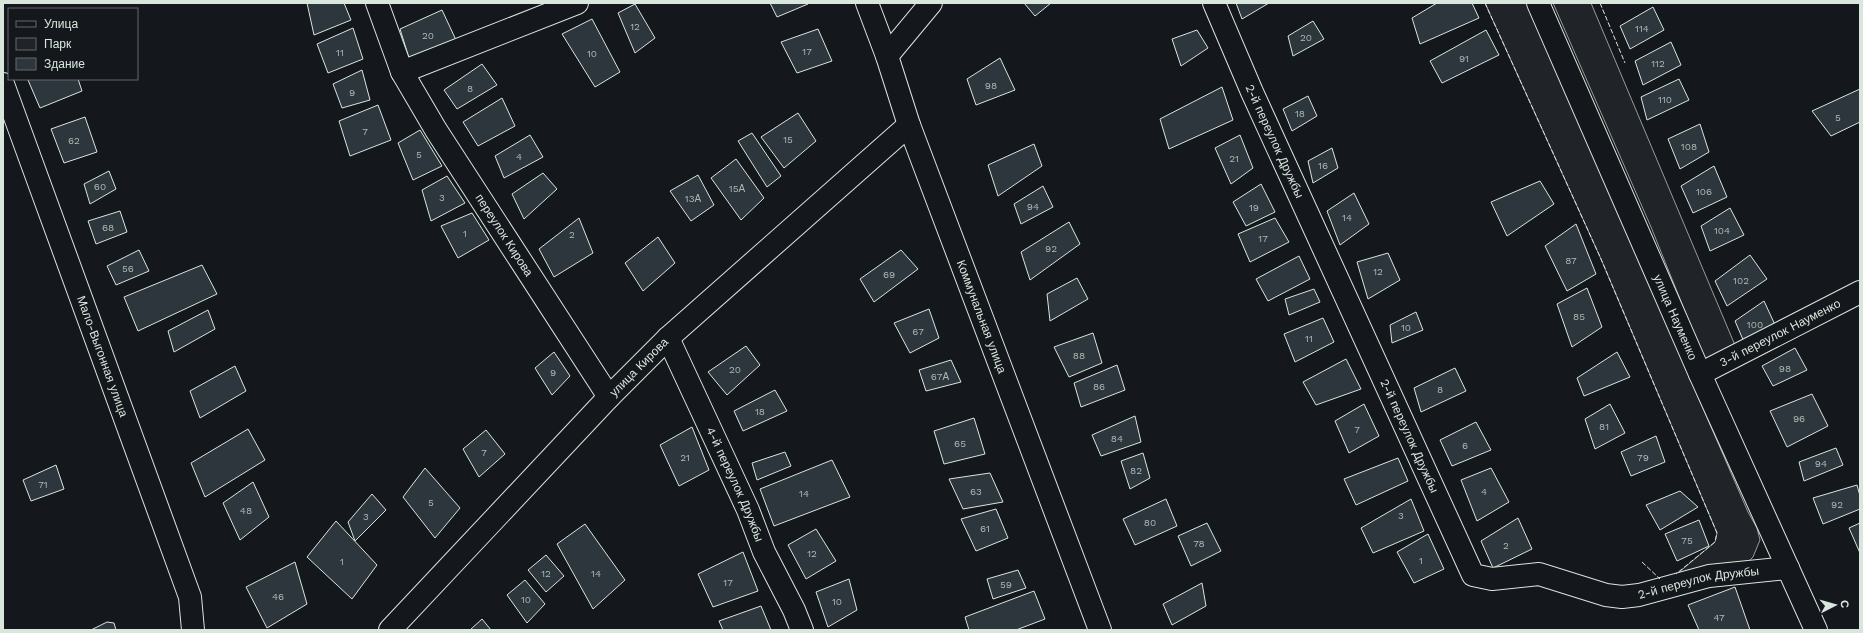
<svg xmlns="http://www.w3.org/2000/svg" width="1863" height="633" font-family="'Work Sans',sans-serif">
	<style>
		.green { fill: #202428; stroke: #939e99 }
		.building { fill: #2c363c; stroke: #d8e6dc }
		.lines { fill: none; stroke-linecap: round; stroke-linejoin: round }
		.minor-casing { stroke: #d8e6dc; stroke-width: 24 }
		.major-casing { stroke: #d8e6dc; stroke-width: 24 }
		.minor { stroke: #14181c; stroke-width: 22 }
		.major { stroke: #14181c; stroke-width: 22 }
		.fence { stroke: #d8e6dc; stroke-width: 1; stroke-dasharray: 5 2; stroke-linecap: butt }
		.labels { text-anchor: middle; dominant-baseline: central; stroke-width: 3; stroke-linejoin: round; paint-order: stroke }
		.number-label { font-size: 10px; fill: #adbab4 }
		.street-label { font-size: 12px; fill: #d8e6dc; stroke: #14181c }
	</style>
	<rect width="100%" height="100%" fill="#14181c"/>
	<g class="green">
		<path d="M 1485,3 L 1527,3 L 1748,512 L 1757,528 L 1760,540 L 1753,557 L 1747,563 L 1741,566 L 1678,573 L 1715,542 L 1717,533 L 1601,259 Z"/>
		<path d="M 1553,3 L 1591,3 L 1737,350 L 1706,359 L 1703,356 L 1651,227 Z"/>
	</g>
	<g class="building">
		<path d="M 307,3 L 344,3 L 351,20 L 314,35 Z"/>
		<path d="M 770,3 L 808,3 L 808,4 L 777,17 Z"/>
		<path d="M 1024,3 L 1051,3 L 1035,16 Z"/>
		<path d="M 1236,3 L 1269,3 L 1242,19 Z"/>
		<path d="M 1437,3 L 1472,3 L 1479,18 L 1420,44 L 1412,18 Z"/>
		<path d="M 635,4 L 655,38 L 635,53 L 618,13 Z"/>
		<path d="M 1653,7 L 1664,30 L 1630,49 L 1620,26 Z"/>
		<path d="M 442,10 L 456,40 L 409,58 L 400,29 Z"/>
		<path d="M 592,19 L 620,72 L 595,87 L 562,34 Z"/>
		<path d="M 1313,21 L 1324,39 L 1293,56 L 1288,36 Z"/>
		<path d="M 353,28 L 363,59 L 328,73 L 317,44 Z"/>
		<path d="M 818,29 L 832,61 L 797,73 L 781,42 Z"/>
		<path d="M 1197,30 L 1208,48 L 1181,66 L 1172,39 Z"/>
		<path d="M 1486,30 L 1499,55 L 1442,83 L 1430,61 Z"/>
		<path d="M 1671,42 L 1681,65 L 1643,85 L 1635,61 Z"/>
		<path d="M 1000,58 L 1015,90 L 976,105 L 967,79 Z"/>
		<path d="M 482,64 L 497,85 L 457,109 L 444,90 Z"/>
		<path d="M 362,70 L 370,100 L 342,108 L 333,84 Z"/>
		<path d="M 31,79 L 78,79 L 82,91 L 40,108 L 28,80 Z"/>
		<path d="M 1679,79 L 1689,100 L 1647,120 L 1641,97 Z"/>
		<path d="M 1222,87 L 1233,120 L 1169,149 L 1160,119 Z"/>
		<path d="M 1860,89 L 1860,122 L 1831,136 L 1812,111 Z"/>
		<path d="M 1308,96 L 1317,116 L 1292,131 L 1283,109 Z"/>
		<path d="M 502,98 L 515,126 L 478,146 L 463,122 Z"/>
		<path d="M 378,105 L 391,140 L 350,156 L 339,121 Z"/>
		<path d="M 798,113 L 816,141 L 784,168 L 761,137 Z"/>
		<path d="M 85,117 L 97,152 L 64,163 L 51,129 Z"/>
		<path d="M 1700,124 L 1709,152 L 1680,169 L 1668,139 Z"/>
		<path d="M 420,130 L 442,166 L 413,180 L 398,143 Z"/>
		<path d="M 752,133 L 781,176 L 767,187 L 738,141 Z"/>
		<path d="M 530,135 L 543,157 L 504,178 L 495,156 Z"/>
		<path d="M 1240,135 L 1253,168 L 1231,184 L 1215,148 Z"/>
		<path d="M 1034,144 L 1042,166 L 998,196 L 988,165 Z"/>
		<path d="M 1332,148 L 1338,168 L 1313,183 L 1308,161 Z"/>
		<path d="M 736,159 L 764,198 L 741,220 L 711,178 Z"/>
		<path d="M 1714,166 L 1727,197 L 1693,213 L 1681,186 Z"/>
		<path d="M 109,171 L 116,189 L 90,204 L 84,184 Z"/>
		<path d="M 543,173 L 557,189 L 524,219 L 512,194 Z"/>
		<path d="M 698,175 L 714,205 L 691,221 L 670,191 Z"/>
		<path d="M 447,176 L 465,203 L 431,221 L 422,190 Z"/>
		<path d="M 1540,181 L 1554,204 L 1507,236 L 1491,202 Z"/>
		<path d="M 1261,184 L 1275,212 L 1246,226 L 1233,202 Z"/>
		<path d="M 1043,186 L 1053,207 L 1021,224 L 1014,204 Z"/>
		<path d="M 1354,193 L 1369,224 L 1340,245 L 1327,211 Z"/>
		<path d="M 1730,208 L 1744,235 L 1710,251 L 1701,226 Z"/>
		<path d="M 120,211 L 127,232 L 96,244 L 88,221 Z"/>
		<path d="M 472,213 L 489,240 L 458,258 L 441,226 Z"/>
		<path d="M 579,218 L 593,253 L 554,277 L 539,249 Z"/>
		<path d="M 1275,218 L 1289,242 L 1250,262 L 1238,234 Z"/>
		<path d="M 1069,222 L 1080,244 L 1030,280 L 1021,252 Z"/>
		<path d="M 1576,224 L 1596,274 L 1567,291 L 1545,246 Z"/>
		<path d="M 658,237 L 675,263 L 643,291 L 625,263 Z"/>
		<path d="M 139,250 L 149,271 L 116,285 L 107,266 Z"/>
		<path d="M 901,250 L 918,269 L 874,302 L 860,279 Z"/>
		<path d="M 1388,253 L 1400,280 L 1368,299 L 1357,262 Z"/>
		<path d="M 1750,255 L 1767,279 L 1727,306 L 1715,281 Z"/>
		<path d="M 1299,256 L 1310,279 L 1268,301 L 1256,279 Z"/>
		<path d="M 202,265 L 217,294 L 138,331 L 124,297 Z"/>
		<path d="M 1077,278 L 1088,299 L 1050,321 L 1047,294 Z"/>
		<path d="M 1587,288 L 1602,327 L 1572,347 L 1557,304 Z"/>
		<path d="M 1314,289 L 1320,302 L 1289,315 L 1285,299 Z"/>
		<path d="M 1764,301 L 1776,327 L 1744,342 L 1735,321 Z"/>
		<path d="M 929,309 L 939,338 L 910,353 L 894,323 Z"/>
		<path d="M 208,310 L 215,329 L 174,352 L 168,331 Z"/>
		<path d="M 1416,312 L 1423,330 L 1392,343 L 1390,325 Z"/>
		<path d="M 1323,318 L 1334,342 L 1295,362 L 1284,334 Z"/>
		<path d="M 1093,333 L 1102,363 L 1069,377 L 1054,347 Z"/>
		<path d="M 746,346 L 760,365 L 727,395 L 708,372 Z"/>
		<path d="M 1795,348 L 1807,370 L 1773,386 L 1762,366 Z"/>
		<path d="M 554,352 L 570,376 L 552,395 L 535,368 Z"/>
		<path d="M 1617,352 L 1630,377 L 1584,396 L 1577,378 Z"/>
		<path d="M 1346,359 L 1361,389 L 1316,405 L 1303,382 Z"/>
		<path d="M 951,360 L 961,382 L 926,391 L 919,370 Z"/>
		<path d="M 1117,365 L 1125,390 L 1081,407 L 1074,383 Z"/>
		<path d="M 235,366 L 246,391 L 200,418 L 190,391 Z"/>
		<path d="M 1455,368 L 1466,391 L 1421,412 L 1414,388 Z"/>
		<path d="M 775,390 L 787,411 L 743,431 L 734,411 Z"/>
		<path d="M 1812,394 L 1828,426 L 1787,447 L 1770,411 Z"/>
		<path d="M 1364,404 L 1379,436 L 1349,453 L 1335,421 Z"/>
		<path d="M 1610,404 L 1625,433 L 1595,449 L 1585,419 Z"/>
		<path d="M 1135,416 L 1141,442 L 1101,456 L 1092,435 Z"/>
		<path d="M 974,418 L 985,454 L 944,464 L 934,431 Z"/>
		<path d="M 1476,422 L 1491,450 L 1452,466 L 1440,440 Z"/>
		<path d="M 692,427 L 709,470 L 679,486 L 660,445 Z"/>
		<path d="M 248,429 L 265,460 L 205,497 L 191,463 Z"/>
		<path d="M 486,430 L 505,454 L 479,477 L 463,449 Z"/>
		<path d="M 1656,436 L 1665,462 L 1631,476 L 1621,452 Z"/>
		<path d="M 1836,448 L 1843,465 L 1804,481 L 1799,462 Z"/>
		<path d="M 785,452 L 791,466 L 757,480 L 752,463 Z"/>
		<path d="M 1143,453 L 1150,478 L 1130,489 L 1121,461 Z"/>
		<path d="M 1398,458 L 1408,481 L 1356,505 L 1344,479 Z"/>
		<path d="M 832,460 L 850,497 L 774,526 L 760,489 Z"/>
		<path d="M 56,465 L 64,489 L 31,501 L 23,480 Z"/>
		<path d="M 425,468 L 460,508 L 435,538 L 403,497 Z"/>
		<path d="M 1491,468 L 1509,502 L 1477,521 L 1461,480 Z"/>
		<path d="M 990,473 L 1003,502 L 963,509 L 949,479 Z"/>
		<path d="M 253,482 L 269,517 L 240,540 L 223,503 Z"/>
		<path d="M 1857,485 L 1860,496 L 1860,509 L 1823,524 L 1813,498 Z"/>
		<path d="M 1680,491 L 1698,507 L 1660,530 L 1646,505 Z"/>
		<path d="M 372,494 L 386,510 L 355,541 L 348,522 Z"/>
		<path d="M 1166,499 L 1177,526 L 1135,545 L 1123,519 Z"/>
		<path d="M 1411,499 L 1424,531 L 1373,553 L 1361,528 Z"/>
		<path d="M 996,509 L 1008,538 L 976,551 L 961,519 Z"/>
		<path d="M 1518,518 L 1532,549 L 1493,568 L 1481,541 Z"/>
		<path d="M 1699,520 L 1709,546 L 1677,561 L 1665,534 Z"/>
		<path d="M 336,521 L 377,565 L 352,599 L 307,557 Z"/>
		<path d="M 1207,523 L 1221,551 L 1191,566 L 1178,536 Z"/>
		<path d="M 1860,523 L 1860,553 L 1849,528 Z"/>
		<path d="M 585,524 L 625,580 L 593,609 L 557,544 Z"/>
		<path d="M 816,529 L 836,561 L 806,579 L 788,545 Z"/>
		<path d="M 1428,534 L 1444,569 L 1414,583 L 1397,552 Z"/>
		<path d="M 743,552 L 758,591 L 713,607 L 698,574 Z"/>
		<path d="M 546,555 L 564,576 L 546,592 L 528,570 Z"/>
		<path d="M 295,562 L 307,604 L 267,628 L 246,587 Z"/>
		<path d="M 1018,570 L 1026,588 L 993,599 L 987,579 Z"/>
		<path d="M 849,579 L 857,610 L 828,627 L 816,592 Z"/>
		<path d="M 525,580 L 545,604 L 527,623 L 507,595 Z"/>
		<path d="M 1202,583 L 1206,606 L 1172,625 L 1163,604 Z"/>
		<path d="M 1735,587 L 1750,630 L 1699,630 L 1688,605 Z"/>
		<path d="M 1034,591 L 1045,619 L 1016,630 L 969,630 L 965,617 Z"/>
		<path d="M 761,606 L 771,630 L 723,630 L 719,621 Z"/>
		<path d="M 482,619 L 491,630 L 470,630 Z"/>
		<path d="M 107,622 L 114,623 L 116,630 L 91,630 Z"/>
	</g>
	<g class="lines">
		<g class="minor-casing">
			<g id="minor">
				<path id="s1" d="M 377,3 L 402,72 L 436,130 L 609,397"/>
				<path id="s2" d="M 867,3 L 887,56 L 909,125 L 1100,630"/>
				<path id="s3" d="M 1214,3 L 1252,92 L 1473,575 L 1492,579 L 1539,574 L 1606,595 L 1622,597 L 1639,595 L 1709,576 L 1788,568"/>
				<path d="M 887,56 L 931,3"/>
				<path d="M 402,72 L 577,3"/>
				<path id="s4" d="M 3,84 L 190,597 L 193,630"/>
				<path id="s5" d="M 668,338 L 748,510 L 764,552 L 794,610 L 802,630"/>
				<path id="s6" d="M 1700,374 L 1860,292"/>
				<path id="s7" d="M 390,630 L 609,397 L 668,338 L 909,125"/>
			</g>
		</g>
		<g class="major-casing">
			<g id="major">
				<path id="s8" d="M 1538,3 L 1700,374 L 1816,630"/>
			</g>
		</g>
		<use href="#minor" class="minor"/>
		<use href="#major" class="major"/>
		<g class="fence">
			<path d="M 1485,3 L 1601,259 L 1717,533 L 1715,542 L 1676,574"/>
			<path d="M 1600,3 L 1625,63"/>
			<path d="M 1642,562 L 1660,579"/>
		</g>
	</g>
	<g class="labels">
		<g class="number-label">
			<text x="635" y="26">12</text>
			<text x="1642" y="28">114</text>
			<text x="428" y="35">20</text>
			<text x="1306" y="37">20</text>
			<text x="807" y="51">17</text>
			<text x="340" y="52">11</text>
			<text x="592" y="53">10</text>
			<text x="1464" y="58">91</text>
			<text x="1658" y="63">112</text>
			<text x="991" y="85">98</text>
			<text x="470" y="88">8</text>
			<text x="352" y="92">9</text>
			<text x="1665" y="99">110</text>
			<text x="1300" y="113">18</text>
			<text x="1838" y="117">5</text>
			<text x="365" y="131">7</text>
			<text x="788" y="139">15</text>
			<text x="74" y="140">62</text>
			<text x="1689" y="146">108</text>
			<text x="419" y="154">5</text>
			<text x="519" y="156">4</text>
			<text x="1234" y="158">21</text>
			<text x="1323" y="165">16</text>
			<text x="100" y="186">60</text>
			<text x="737" y="188">15А</text>
			<text x="1704" y="191">106</text>
			<text x="442" y="197">3</text>
			<text x="693" y="198">13А</text>
			<text x="1033" y="206">94</text>
			<text x="1254" y="207">19</text>
			<text x="1347" y="217">14</text>
			<text x="108" y="227">68</text>
			<text x="1722" y="230">104</text>
			<text x="465" y="233">1</text>
			<text x="572" y="234">2</text>
			<text x="1263" y="238">17</text>
			<text x="1051" y="248">92</text>
			<text x="1571" y="260">87</text>
			<text x="128" y="268">56</text>
			<text x="1378" y="271">12</text>
			<text x="889" y="274">69</text>
			<text x="1741" y="280">102</text>
			<text x="1579" y="316">85</text>
			<text x="1755" y="324">100</text>
			<text x="1406" y="327">10</text>
			<text x="918" y="331">67</text>
			<text x="1309" y="338">11</text>
			<text x="1079" y="355">88</text>
			<text x="1785" y="368">98</text>
			<text x="735" y="369">20</text>
			<text x="553" y="372">9</text>
			<text x="940" y="376">67А</text>
			<text x="1099" y="386">86</text>
			<text x="1440" y="389">8</text>
			<text x="760" y="411">18</text>
			<text x="1799" y="418">96</text>
			<text x="1604" y="426">81</text>
			<text x="1357" y="429">7</text>
			<text x="1117" y="438">84</text>
			<text x="960" y="443">65</text>
			<text x="1465" y="445">6</text>
			<text x="484" y="452">7</text>
			<text x="685" y="457">21</text>
			<text x="1643" y="457">79</text>
			<text x="1821" y="463">94</text>
			<text x="1136" y="470">82</text>
			<text x="43" y="484">71</text>
			<text x="976" y="491">63</text>
			<text x="1484" y="491">4</text>
			<text x="804" y="493">14</text>
			<text x="431" y="502">5</text>
			<text x="1837" y="504">92</text>
			<text x="246" y="510">48</text>
			<text x="1401" y="515">3</text>
			<text x="366" y="516">3</text>
			<text x="1150" y="522">80</text>
			<text x="985" y="528">61</text>
			<text x="1687" y="540">75</text>
			<text x="1199" y="543">78</text>
			<text x="1506" y="545">2</text>
			<text x="812" y="553">12</text>
			<text x="1421" y="560">1</text>
			<text x="342" y="561">1</text>
			<text x="546" y="573">12</text>
			<text x="596" y="573">14</text>
			<text x="728" y="582">17</text>
			<text x="1006" y="584">59</text>
			<text x="278" y="596">46</text>
			<text x="526" y="599">10</text>
			<text x="837" y="601">10</text>
			<text x="1719" y="617">47</text>
		</g>
		<g class="street-label">
			<text stroke="none"><textPath href="#s3" startOffset="151">2-й переулок Дружбы</textPath></text>
			<text stroke="none"><textPath href="#s1" startOffset="266">переулок Кирова</textPath></text>
			<text stroke="none"><textPath href="#s2" startOffset="334">Коммунальная улица</textPath></text>
			<text stroke="none"><textPath href="#s8" startOffset="343">улица Науменко</textPath></text>
			<text stroke="none"><textPath href="#s6" startOffset="90">3-й переулок Науменко</textPath></text>
			<text stroke="none"><textPath href="#s4" startOffset="290">Мало-Выгонная улица</textPath></text>
			<text stroke="none"><textPath href="#s7" startOffset="362">улица Кирова</textPath></text>
			<text stroke="none"><textPath href="#s3" startOffset="475">2-й переулок Дружбы</textPath></text>
			<text stroke="none"><textPath href="#s5" startOffset="161">4-й переулок Дружбы</textPath></text>
			<text stroke="none"><textPath href="#s3" startOffset="859">2-й переулок Дружбы</textPath></text>
		</g>
	</g>
	<rect width="1863" height="633" fill="none" stroke="#d8e6dc" stroke-width="8"/>
	<rect x="8" y="8" width="130" height="72" fill="#14181c" stroke="#626a69"/>
	<rect x="16" y="21" width="20" height="6" fill="#14181c" stroke="#626a69"/>
	<text x="44" y="28" font-size="12" fill="#d8e6dc">Улица</text>
	<rect x="16" y="38" width="20" height="12" fill="#202428" stroke="#626a69"/>
	<text x="44" y="48" font-size="12" fill="#d8e6dc">Парк</text>
	<rect x="16" y="58" width="20" height="12" fill="#2c363c" stroke="#626a69"/>
	<text x="44" y="68" font-size="12" fill="#d8e6dc">Здание</text>
	<g transform="translate(1835 605) rotate(84)" stroke="#14181c" stroke-width="3" paint-order="stroke">
	<path d="M0-3L7 15L0 10L-7 15Z" fill="#d8e6dc"/>
	<text y="-6" font-size="11" font-weight="bold" text-anchor="middle" fill="#d8e6dc">С</text>
	</g>
</svg>
